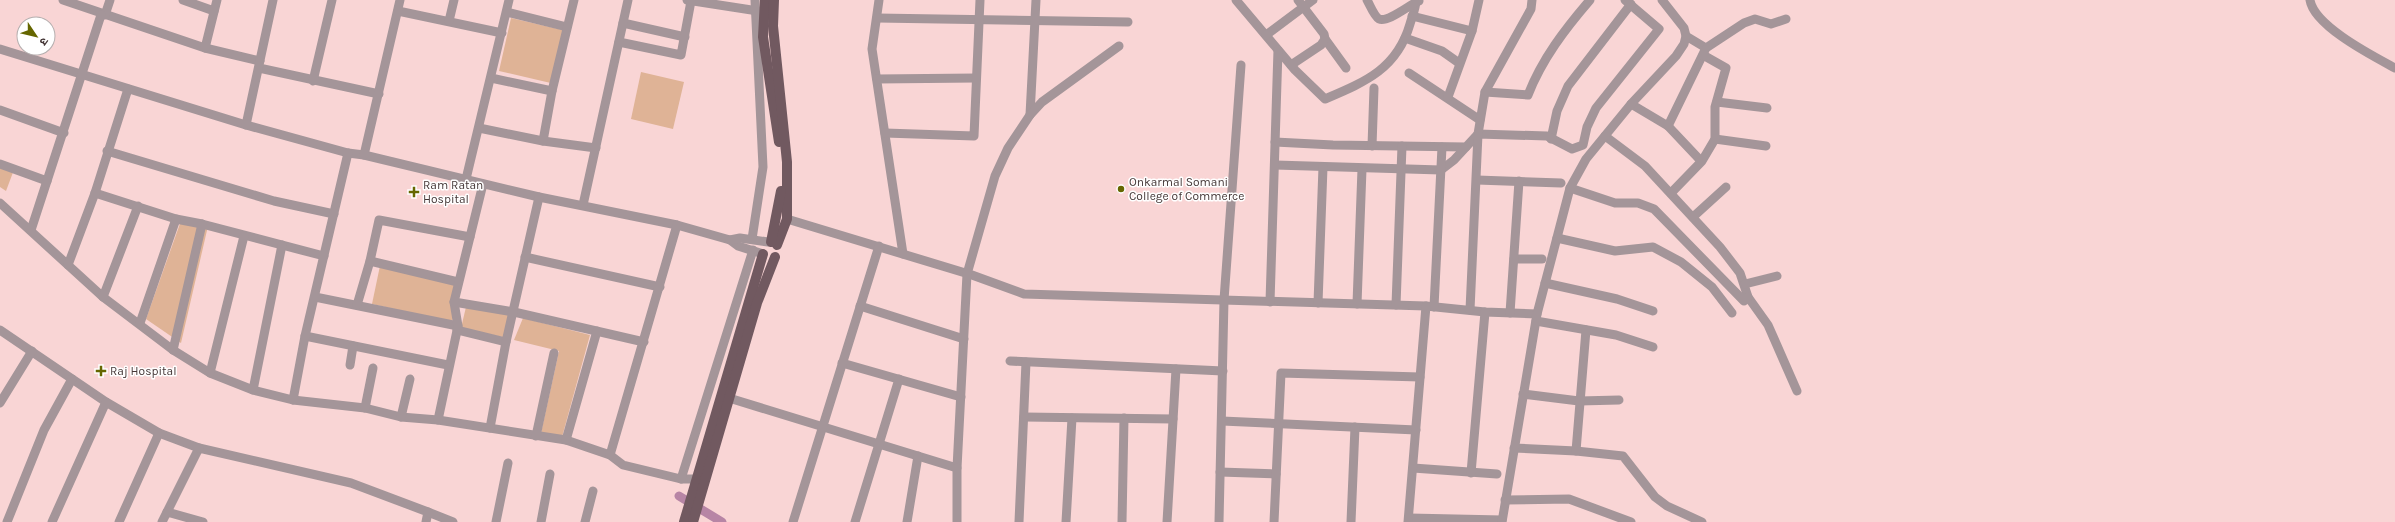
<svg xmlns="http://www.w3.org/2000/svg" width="2395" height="522" font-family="Karla,'Noto Sans Devanagari',sans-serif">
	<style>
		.green { fill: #dfb396 }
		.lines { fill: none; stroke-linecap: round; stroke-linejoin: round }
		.canal { stroke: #b785a5; stroke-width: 9 }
		.minor { stroke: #a49599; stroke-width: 9 }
		.major { stroke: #715960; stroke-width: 10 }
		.poi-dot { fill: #656600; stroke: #fff; stroke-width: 1.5 }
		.labels { text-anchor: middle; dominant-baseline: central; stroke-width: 3; stroke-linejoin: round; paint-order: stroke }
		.poi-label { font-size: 12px; fill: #453737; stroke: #fff; text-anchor: start }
	</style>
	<rect width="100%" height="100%" fill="#f9d5d5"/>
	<g class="green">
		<path d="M 511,18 L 567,31 L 555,84 L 499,71 Z"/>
		<path d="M 641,72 L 684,82 L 673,129 L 631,119 Z"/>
		<path d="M 0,162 L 15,167 L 6,191 L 0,187 Z"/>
		<path d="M 182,218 L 208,226 L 181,343 L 146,319 Z"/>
		<path d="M 381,261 L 462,280 L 452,322 L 372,304 Z"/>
		<path d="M 466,307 L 515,316 L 507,338 L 461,328 Z"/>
		<path d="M 523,318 L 590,335 L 562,437 L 541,433 L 559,351 L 514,340 Z"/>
	</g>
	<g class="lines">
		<path class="canal" d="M 679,496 L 722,522"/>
		<g class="minor">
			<path d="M 63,0 L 205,48 L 260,61"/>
			<path d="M 183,0 L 214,11"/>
			<path d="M 687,0 L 758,11"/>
			<path d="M 879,0 L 872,49 L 903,254"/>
			<path d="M 1236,0 L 1295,70 L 1325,99 C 1365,82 1397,69 1410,24 C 1412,17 1416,8 1416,0"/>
			<path d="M 1367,0 C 1370,5 1374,16 1379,19 C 1388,23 1410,4 1419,1"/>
			<path d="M 2310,0 C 2314,26 2373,56 2395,68"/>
			<path d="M 398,11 L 502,33"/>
			<path d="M 507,12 L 567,27"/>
			<path d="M 105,15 L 110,0"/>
			<path d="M 1412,16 L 1472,31"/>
			<path d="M 877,18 L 1128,22"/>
			<path d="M 449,21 L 454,0"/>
			<path d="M 623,23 L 685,37"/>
			<path d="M 1266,35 L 1313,0"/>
			<path d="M 1686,36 L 1706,48 L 1744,23 L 1755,19 L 1771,24 L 1786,19"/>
			<path d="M 1405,38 L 1442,51 L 1459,63"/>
			<path d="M 1325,39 L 1346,68"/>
			<path d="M 619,42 L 681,55 L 691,1"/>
			<path d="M 205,48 L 217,0"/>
			<path d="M 0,49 L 246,125 L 348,153 L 364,155 L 539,197 L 677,225 L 730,240 L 738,246 L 763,254"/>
			<path d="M 1291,65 L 1321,45 L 1325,39 L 1324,34 L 1298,0"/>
			<path d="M 259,68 L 379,94"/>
			<path d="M 1409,73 L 1480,120"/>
			<path d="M 491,78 L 552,91"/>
			<path d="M 877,79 L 976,78"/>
			<path d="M 313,81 L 332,0"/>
			<path d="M 1485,92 L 1528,95 C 1542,59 1565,29 1590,0"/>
			<path d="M 1448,97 L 1472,31 L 1479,0"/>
			<path d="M 1717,102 L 1767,108"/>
			<path d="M 1631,104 L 1668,126 L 1701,161"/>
			<path d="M 0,110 L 64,133"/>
			<path d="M 1030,115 L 1036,0"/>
			<path d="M 246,125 L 273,0"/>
			<path d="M 1668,126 L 1705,50"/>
			<path d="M 479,128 L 543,141 L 596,148"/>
			<path d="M 885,133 L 974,136 L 980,0"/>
			<path d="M 1605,136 L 1645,166 L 1720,247 L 1740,273 L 1748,297 L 1768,325 L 1797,391"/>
			<path d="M 1551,139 L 1557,111 L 1568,86 L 1631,4"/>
			<path d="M 1715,139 L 1766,146"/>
			<path d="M 543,141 L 552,91 L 574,0"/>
			<path d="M 1275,142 L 1333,145 L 1466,147 L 1478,134 L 1547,136 L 1572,149 L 1583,145 L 1587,127 L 1596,108 L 1659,29 L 1625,0"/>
			<path d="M 1372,146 L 1374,88"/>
			<path d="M 107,151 L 274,201 L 334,214"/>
			<path d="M 364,155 L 400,0"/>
			<path d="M 0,164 L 47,181"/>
			<path d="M 1275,165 L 1441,170 L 1454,160 L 1466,147"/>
			<path d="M 466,179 L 509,0"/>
			<path d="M 1477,180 L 1561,183"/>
			<path d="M 1570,188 L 1615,203 L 1638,203 L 1654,209 L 1744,301 L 1748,297"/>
			<path d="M 95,193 L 176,219 L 202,224 L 324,256"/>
			<path d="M 1671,193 L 1702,161 L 1715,139 L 1715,107 L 1726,68 L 1703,55"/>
			<path d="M 0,203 L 103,297 L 173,350 L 210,373 L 253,390 L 293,400 L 365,408 L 401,417 L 438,420 L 566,440 L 610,455 L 623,465 L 681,479 L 695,479"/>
			<path d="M 583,205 L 628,0"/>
			<path d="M 1693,217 L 1726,187"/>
			<path d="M 787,219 L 972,275 L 1024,294 L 1426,306 L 1485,312 L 1537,314"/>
			<path d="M 31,230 L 101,15"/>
			<path d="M 1557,238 L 1615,251 L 1653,247 L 1681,262 L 1712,287 L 1732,313"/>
			<path d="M 752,239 L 763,167 L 755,0"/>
			<path d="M 730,240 L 740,238 L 768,242"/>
			<path d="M 525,257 L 660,287"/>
			<path d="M 1514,259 L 1542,259"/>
			<path d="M 370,261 L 458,282"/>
			<path d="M 68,265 L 95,193 L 128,89"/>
			<path d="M 1545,283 L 1617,299 L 1653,311"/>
			<path d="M 1745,284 L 1777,276"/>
			<path d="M 103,297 L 138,206"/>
			<path d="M 315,297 L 458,326"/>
			<path d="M 454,302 L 514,312 L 644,342"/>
			<path d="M 1270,302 L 1278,50"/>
			<path d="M 1318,303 L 1323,167"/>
			<path d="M 1357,304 L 1362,169"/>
			<path d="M 357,305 L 370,261 L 379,220 L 470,237"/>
			<path d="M 1396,305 L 1402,146"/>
			<path d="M 860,306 L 964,339"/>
			<path d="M 1434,307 L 1442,147"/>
			<path d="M 1470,310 L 1478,134 L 1485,92 L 1531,9 L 1532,0"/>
			<path d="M 1510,313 L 1519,181"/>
			<path d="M 1536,321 L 1616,335 L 1653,347"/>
			<path d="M 140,323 L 176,219"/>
			<path d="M 0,330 L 106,402 L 159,433"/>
			<path d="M 457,330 L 506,342"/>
			<path d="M 305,336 L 448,365"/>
			<path d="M 173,350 L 202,224"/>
			<path d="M 1010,361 L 1223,371"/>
			<path d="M 842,363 L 961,397"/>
			<path d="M 350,365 L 353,346"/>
			<path d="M 210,373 L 244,236"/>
			<path d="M 253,390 L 282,245"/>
			<path d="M 1523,394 L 1579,401 L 1619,400"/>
			<path d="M 729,398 L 957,468 L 967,274 L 995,176 L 1008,148 L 1030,115 L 1042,102 L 1119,46"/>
			<path d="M 293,400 L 305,336 L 348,153"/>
			<path d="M 0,403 L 32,351"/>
			<path d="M 365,408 L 373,368"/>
			<path d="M 401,417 L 410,379"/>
			<path d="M 1024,417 L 1173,419"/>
			<path d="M 438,420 L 458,326 L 454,302 L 483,184"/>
			<path d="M 1222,421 L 1416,430"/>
			<path d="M 490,428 L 506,342 L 539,197"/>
			<path d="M 536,436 L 554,353"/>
			<path d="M 566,440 L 597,331"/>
			<path d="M 1514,448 L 1576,451 L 1623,456 L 1655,497 L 1667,506 L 1702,522"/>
			<path d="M 1576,451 L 1586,330"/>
			<path d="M 610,455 L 677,225"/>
			<path d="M 1413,468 L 1497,474"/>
			<path d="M 1220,472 L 1276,474"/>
			<path d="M 1471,473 L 1485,312"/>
			<path d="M 681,479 L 753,250"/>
			<path d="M 1505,500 L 1569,499 L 1631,522"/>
			<path d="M 167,512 L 199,448 L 351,483 L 428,512 L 426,522"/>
			<path d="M 428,512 L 453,522"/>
			<path d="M 1409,518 L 1502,520"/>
			<path d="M 7,522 L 44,430 L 72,379"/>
			<path d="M 52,522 L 106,402"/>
			<path d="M 119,522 L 159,433 L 199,448"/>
			<path d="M 162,522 L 167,512 L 203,522"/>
			<path d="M 496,522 L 508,463"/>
			<path d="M 541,522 L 550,474"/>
			<path d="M 585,522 L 593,491"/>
			<path d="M 793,522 L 879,246"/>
			<path d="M 855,522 L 899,379"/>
			<path d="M 907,522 L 918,456"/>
			<path d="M 957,522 L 957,468"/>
			<path d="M 1019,522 L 1026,362"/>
			<path d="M 1066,522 L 1072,418"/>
			<path d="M 1122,522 L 1124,418"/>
			<path d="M 1167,522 L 1176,369"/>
			<path d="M 1219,522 L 1224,300 L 1241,65"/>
			<path d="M 1274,522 L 1281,373 L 1420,377"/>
			<path d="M 1351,522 L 1355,427"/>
			<path d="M 1408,522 L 1426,306"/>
			<path d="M 1502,522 L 1537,314 L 1570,188 L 1586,159 L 1631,104 L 1676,56 L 1684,44 L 1686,36 L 1684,28 L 1662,0"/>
		</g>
		<g class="major">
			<path d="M 765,0 L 763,37 L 779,142"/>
			<path d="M 774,0 L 773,26 L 787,162 L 787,219 L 777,245"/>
			<path d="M 771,242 L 781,191"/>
			<path d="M 684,522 L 763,254"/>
			<path d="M 693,522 L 757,303 L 775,257"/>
		</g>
	</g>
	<g class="poi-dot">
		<circle cx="1121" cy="189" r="4"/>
		<path d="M412 186h4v4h4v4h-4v4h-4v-4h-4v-4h4z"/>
		<path d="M99 365h4v4h4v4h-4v4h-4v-4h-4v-4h4z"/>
	</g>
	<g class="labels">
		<g class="poi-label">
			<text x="1129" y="182">Onkarmal Somani<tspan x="1129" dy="14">College of Commerce</tspan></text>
			<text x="423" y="185">Ram Ratan<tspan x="423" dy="14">Hospital</tspan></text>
			<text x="110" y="371">Raj Hospital</text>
		</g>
	</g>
	<g transform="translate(36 36) rotate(125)"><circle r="19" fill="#ffffff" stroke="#b5afaf"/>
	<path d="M0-3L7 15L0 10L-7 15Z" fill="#656600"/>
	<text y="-6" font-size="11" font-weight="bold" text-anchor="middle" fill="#453737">उ</text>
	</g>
</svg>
